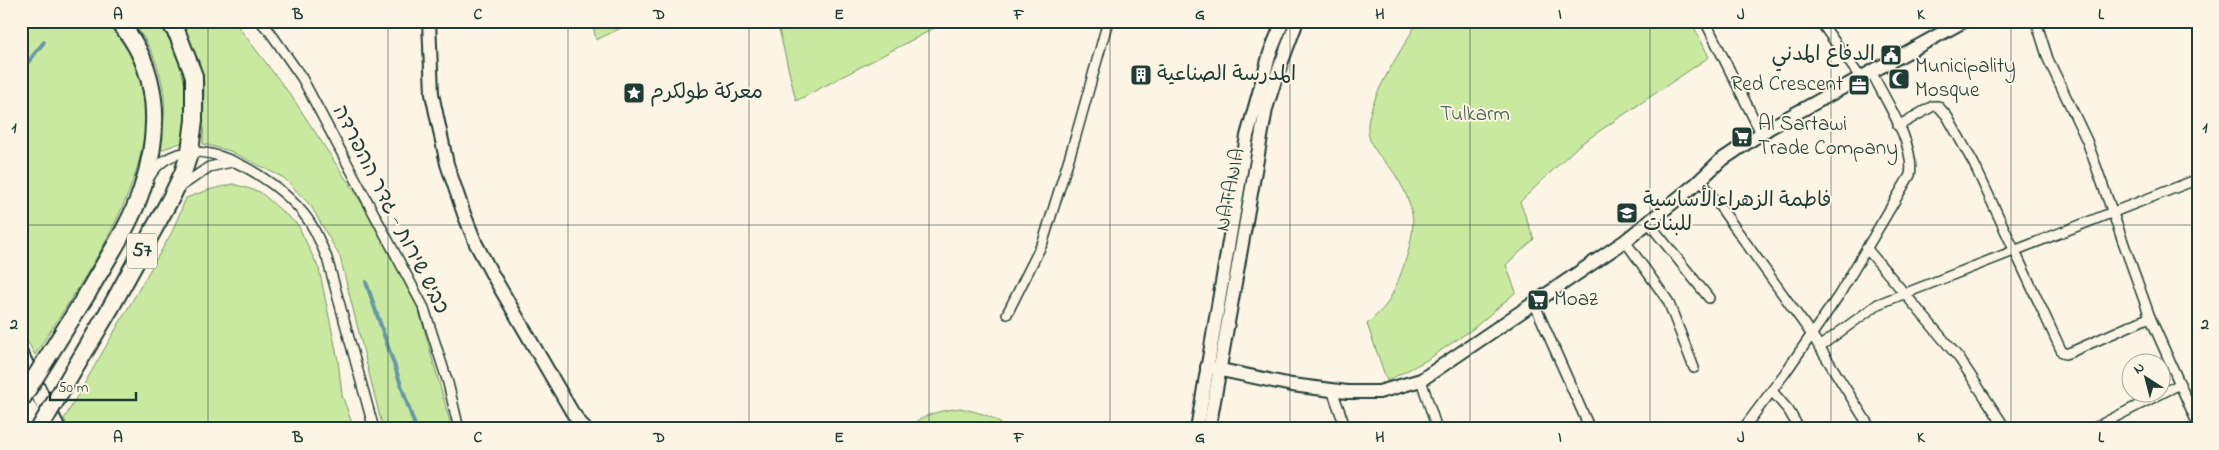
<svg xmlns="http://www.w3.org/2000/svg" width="2219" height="450" font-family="'Indie Flower','Playpen Sans Arabic','Playpen Sans Hebrew',sans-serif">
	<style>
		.green { fill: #cae9a0; stroke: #74936a }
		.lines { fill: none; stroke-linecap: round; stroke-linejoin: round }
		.stream { stroke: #6598a8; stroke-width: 4 }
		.street-casing { stroke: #1f3d34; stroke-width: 12 }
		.secondary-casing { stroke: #1f3d34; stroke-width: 16 }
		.highway-casing { stroke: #1f3d34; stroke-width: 20 }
		.street { stroke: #fcf5e5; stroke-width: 9 }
		.secondary { stroke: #fcf5e5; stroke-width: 12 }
		.highway { stroke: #fcf5e5; stroke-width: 16 }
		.highway-bridge-casing { stroke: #1f3d34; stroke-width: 20; stroke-linecap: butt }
		.highway-bridge { stroke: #fcf5e5; stroke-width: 16 }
		.grid { fill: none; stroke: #1f3d34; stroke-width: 1; stroke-opacity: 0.55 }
		.labels { text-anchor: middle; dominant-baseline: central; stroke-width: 4; stroke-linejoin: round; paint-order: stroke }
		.shield { fill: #fcf5e5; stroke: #617469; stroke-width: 1 }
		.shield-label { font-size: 20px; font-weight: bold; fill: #1f3d34 }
		.poi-label { font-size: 21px; fill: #1f3d34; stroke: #fcf5e5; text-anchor: start }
		.park-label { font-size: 21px; fill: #415f4a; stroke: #fcf5e5 }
		.street-label { font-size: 21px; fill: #1f3d34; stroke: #fcf5e5 }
		.neatline { fill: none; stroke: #1f3d34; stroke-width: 2 }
		.grid-label { font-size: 16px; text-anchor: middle; font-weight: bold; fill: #1f3d34 }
	</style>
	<rect width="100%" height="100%" fill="#fcf5e5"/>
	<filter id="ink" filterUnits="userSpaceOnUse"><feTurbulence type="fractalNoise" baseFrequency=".02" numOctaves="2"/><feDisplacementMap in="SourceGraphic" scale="10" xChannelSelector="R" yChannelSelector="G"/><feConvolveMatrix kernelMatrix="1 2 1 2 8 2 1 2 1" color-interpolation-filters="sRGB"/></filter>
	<g filter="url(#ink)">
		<g class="green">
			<path d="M 21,21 L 107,21 C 120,36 134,52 140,71 C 169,167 83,278 35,355 L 21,329 Z"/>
			<path d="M 131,21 L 158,21 C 187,65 189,91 183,142 L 158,151 C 160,139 163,128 164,116 C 167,83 153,45 131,21 Z"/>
			<path d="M 179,21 L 234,21 L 292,97 L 409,275 L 452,429 L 383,429 L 340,257 L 311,206 L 284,178 L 230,151 L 203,144 L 204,84 L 199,61 Z"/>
			<path d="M 592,21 L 636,21 L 596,40 Z"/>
			<path d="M 777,21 L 948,21 L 796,101 Z"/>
			<path d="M 1418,21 L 1691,21 L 1709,57 L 1579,145 L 1520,202 L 1534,239 L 1506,265 L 1516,292 L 1474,328 L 1427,360 L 1387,381 L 1367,324 C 1374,317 1383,310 1388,302 C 1399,283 1417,235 1412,214 C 1410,201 1403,187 1396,176 C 1385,158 1366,149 1368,124 C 1371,94 1403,48 1418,21 Z"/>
			<path d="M 233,184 L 260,192 L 298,225 L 319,269 L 338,360 L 342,395 L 354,429 L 69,429 L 64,419 L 172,232 L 186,198 L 208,190 Z"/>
			<path d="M 960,408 C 976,412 995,415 1006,429 L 907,429 C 921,414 940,411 960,408 Z"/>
		</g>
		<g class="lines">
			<g class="stream">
				<path d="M 21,71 L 44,42"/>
				<path d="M 366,282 L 416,429"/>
			</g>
			<g class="street-casing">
				<g id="street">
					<path d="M 260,21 L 270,32 L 302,78 L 424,308 L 448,383 L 459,429"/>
					<path d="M 1705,21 L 1761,133"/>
					<path d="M 1820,21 L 1860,77"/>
					<path d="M 2036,21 L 2048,59 L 2087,141 L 2150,317 L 2198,425"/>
					<path d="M 1898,126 L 1933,106 L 1938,106 L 1947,116 L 1974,164 L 2062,352 L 2065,354 L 2071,352 L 2150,317"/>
					<path d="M 150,176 C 186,119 274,177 303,213 C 314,226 320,242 327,258 L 374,429"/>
					<path d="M 1700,179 L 1812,335 L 1871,429"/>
					<path d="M 180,187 L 209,167 L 232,162"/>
					<path d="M 1648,222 L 1709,298"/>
					<path d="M 1625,241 L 1668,301 L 1694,368"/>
					<path d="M 1867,249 L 1959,358 L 2006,429"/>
					<path d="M 1534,303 L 1590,429"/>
					<path d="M 1007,314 L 1043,242 L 1075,139 L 1108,21"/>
					<path d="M 1819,347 L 1878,304 L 2198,179"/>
					<path d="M 1421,380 L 1437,429"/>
					<path d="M 1332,390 L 1346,429"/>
					<path d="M 1772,391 L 1789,411 L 1797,425 L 1795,429"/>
					<path d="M 1743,429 L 1785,373 L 1839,295 L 1910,175 C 1916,145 1884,98 1871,71"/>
					<path d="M 2092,429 L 2180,384"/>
				</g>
			</g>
			<g class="secondary-casing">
				<g id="secondary">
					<path d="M 429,21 L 432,94 L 447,164 L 464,214 L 476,244 L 492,274 L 572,412 L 585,429"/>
					<path d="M 1207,367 L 1292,385 L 1347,392 L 1379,392 L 1421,380 L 1625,241 L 1696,184 L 1720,161 L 1769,128 L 1964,21"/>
					<path d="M 1197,429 L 1247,136 L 1270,53 L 1283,21"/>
					<path d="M 1209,429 L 1266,109 L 1275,80 L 1297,21"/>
				</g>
			</g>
			<g class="highway-casing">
				<g id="highway">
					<path d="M 87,294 C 106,260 130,226 142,189 C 161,131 161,69 118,21"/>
					<path d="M 111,307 L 172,196 L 183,173 L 190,151 L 194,120 L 194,76 L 178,35 L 169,21"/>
					<path d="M 21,357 L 57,429"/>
					<path d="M 21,397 L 41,429"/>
				</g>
			</g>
			<use href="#street" class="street"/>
			<use href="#secondary" class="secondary"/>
			<use href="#highway" class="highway"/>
			<g class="highway-bridge-casing">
				<g id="highway-bridge">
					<path d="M 21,400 L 87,294"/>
					<path d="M 39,429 L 111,307"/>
				</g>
			</g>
			<use href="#highway-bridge" class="highway-bridge"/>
		</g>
	</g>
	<path class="grid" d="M 208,21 L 208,429M 388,21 L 388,429M 568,21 L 568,429M 749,21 L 749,429M 929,21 L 929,429M 1110,21 L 1110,429M 1290,21 L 1290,429M 1470,21 L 1470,429M 1650,21 L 1650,429M 1831,21 L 1831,429M 2011,21 L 2011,429M 21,225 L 2198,225"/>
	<defs>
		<g id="civic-square" transform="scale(1.125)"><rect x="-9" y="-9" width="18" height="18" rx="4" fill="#1f3d34" stroke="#fcf5e5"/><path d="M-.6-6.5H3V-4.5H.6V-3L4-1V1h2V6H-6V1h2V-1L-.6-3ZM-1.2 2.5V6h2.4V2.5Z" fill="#fff"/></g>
		<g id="building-square" transform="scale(1.125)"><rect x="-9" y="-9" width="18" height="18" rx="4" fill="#1f3d34" stroke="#fcf5e5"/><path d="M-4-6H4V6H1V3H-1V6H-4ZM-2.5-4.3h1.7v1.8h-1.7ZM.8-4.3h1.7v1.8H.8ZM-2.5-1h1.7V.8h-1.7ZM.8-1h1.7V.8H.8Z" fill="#fff"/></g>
		<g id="mosque-square" transform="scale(1.125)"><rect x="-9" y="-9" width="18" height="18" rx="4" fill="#1f3d34" stroke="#fcf5e5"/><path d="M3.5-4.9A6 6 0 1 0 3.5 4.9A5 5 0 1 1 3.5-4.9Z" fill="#fff"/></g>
		<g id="office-square" transform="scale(1.125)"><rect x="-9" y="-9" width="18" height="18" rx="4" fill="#1f3d34" stroke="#fcf5e5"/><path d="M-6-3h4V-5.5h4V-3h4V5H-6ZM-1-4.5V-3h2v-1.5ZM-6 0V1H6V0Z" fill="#fff"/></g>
		<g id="sight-square" transform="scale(1.125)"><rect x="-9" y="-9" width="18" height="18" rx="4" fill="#1f3d34" stroke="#fcf5e5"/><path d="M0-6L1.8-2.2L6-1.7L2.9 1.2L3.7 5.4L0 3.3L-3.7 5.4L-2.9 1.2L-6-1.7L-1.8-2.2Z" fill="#fff"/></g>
		<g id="supermarket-square" transform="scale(1.125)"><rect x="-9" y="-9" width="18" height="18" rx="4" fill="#1f3d34" stroke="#fcf5e5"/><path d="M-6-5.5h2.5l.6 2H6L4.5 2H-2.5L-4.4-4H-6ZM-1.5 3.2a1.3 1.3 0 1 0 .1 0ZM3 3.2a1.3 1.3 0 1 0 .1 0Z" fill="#fff"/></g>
		<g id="school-square" transform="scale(1.125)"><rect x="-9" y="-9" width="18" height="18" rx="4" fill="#1f3d34" stroke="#fcf5e5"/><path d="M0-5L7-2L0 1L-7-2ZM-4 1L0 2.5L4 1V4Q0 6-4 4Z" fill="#fff"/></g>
	</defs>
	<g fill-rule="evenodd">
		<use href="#civic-square" x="1891" y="55"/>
		<use href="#building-square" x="1141" y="75"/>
		<use href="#mosque-square" x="1899" y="79"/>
		<use href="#office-square" x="1859" y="85"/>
		<use href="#sight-square" x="634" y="93"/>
		<use href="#supermarket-square" x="1742" y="137"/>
		<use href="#school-square" x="1627" y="213"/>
		<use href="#supermarket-square" x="1538" y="300"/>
	</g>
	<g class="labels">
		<rect class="shield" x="127" y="233.5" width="30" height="35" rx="4"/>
		<g class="shield-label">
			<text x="142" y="251">57</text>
		</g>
		<g class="poi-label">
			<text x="1875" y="55" text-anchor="end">الدفاع المدني</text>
			<text x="1915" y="67">Municipality<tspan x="1915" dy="24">Mosque</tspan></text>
			<text x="1157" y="75">المدرسة الصناعية</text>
			<text x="1843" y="85" text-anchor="end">Red Crescent</text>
			<text x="650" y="93">معركة طولكرم</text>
			<text x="1758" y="125">Al Sartawi<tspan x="1758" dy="24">Trade Company</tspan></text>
			<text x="1643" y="201">فاطمة الزهراءالأساسية<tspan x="1643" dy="24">للبنات</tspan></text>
			<text x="1554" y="300">Moaz</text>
		</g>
		<g class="park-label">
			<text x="1475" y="115">Tulkarm</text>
		</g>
		<g class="street-label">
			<text transform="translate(1231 190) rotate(-79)">NATANIA</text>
			<text transform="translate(390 210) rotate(63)">כביש שירות - גדר ההפרדה</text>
		</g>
	</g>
	<rect width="2219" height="450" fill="none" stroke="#fcf5e5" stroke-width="55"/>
	<g transform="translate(2146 378) rotate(324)"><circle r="24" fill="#fcf5e5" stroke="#a4ab9e"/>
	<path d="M0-4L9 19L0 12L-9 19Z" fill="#1f3d34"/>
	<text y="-8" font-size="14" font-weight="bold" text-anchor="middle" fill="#1f3d34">N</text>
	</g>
	<path d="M50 392v8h86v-8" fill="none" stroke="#1f3d34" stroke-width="2.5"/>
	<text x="58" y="392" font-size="15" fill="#1f3d34" stroke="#fcf5e5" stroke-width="4" paint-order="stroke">50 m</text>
	<rect x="28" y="28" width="2164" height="394" class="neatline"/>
	<g class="grid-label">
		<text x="118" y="19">A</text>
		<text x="298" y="19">B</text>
		<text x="478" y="19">C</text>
		<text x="659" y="19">D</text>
		<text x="839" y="19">E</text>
		<text x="1019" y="19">F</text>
		<text x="1200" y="19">G</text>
		<text x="1380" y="19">H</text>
		<text x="1560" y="19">I</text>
		<text x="1741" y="19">J</text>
		<text x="1921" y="19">K</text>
		<text x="2101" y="19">L</text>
		<text x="14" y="132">1</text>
		<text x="2205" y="132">1</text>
		<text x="14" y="329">2</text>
		<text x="2205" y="329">2</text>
		<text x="118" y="442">A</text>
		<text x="298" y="442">B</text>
		<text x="478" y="442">C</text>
		<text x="659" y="442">D</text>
		<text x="839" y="442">E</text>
		<text x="1019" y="442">F</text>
		<text x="1200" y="442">G</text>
		<text x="1380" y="442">H</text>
		<text x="1560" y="442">I</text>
		<text x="1741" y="442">J</text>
		<text x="1921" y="442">K</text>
		<text x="2101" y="442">L</text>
	</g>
</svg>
